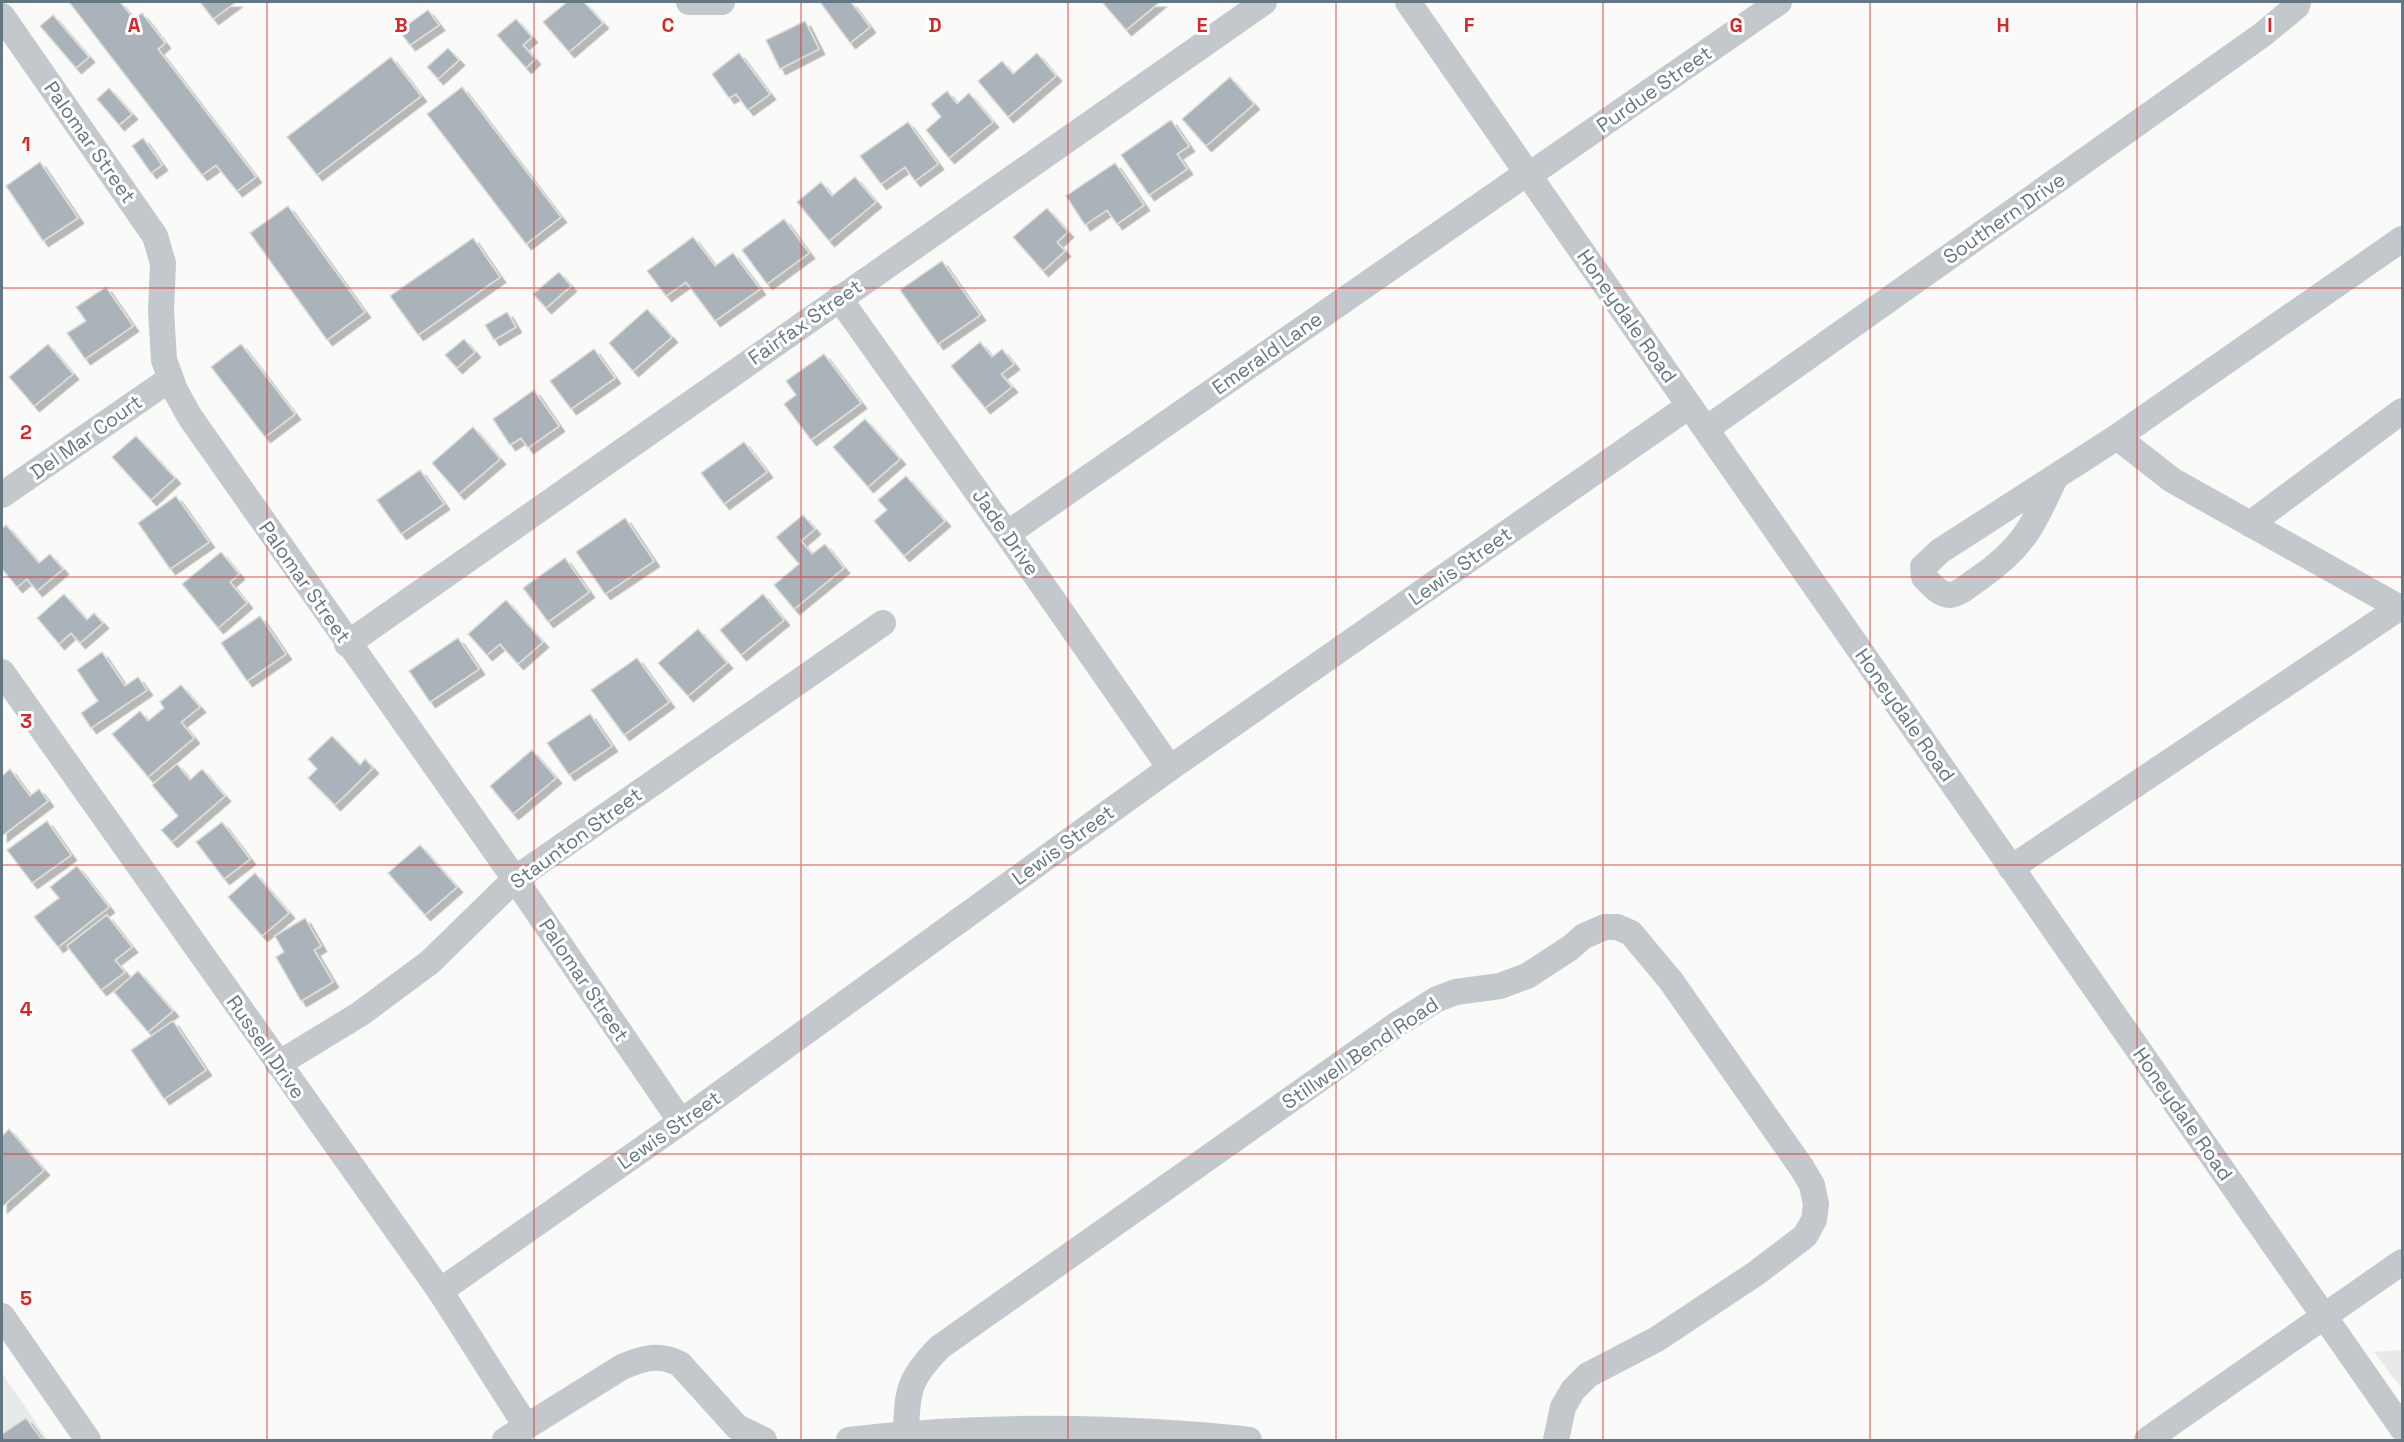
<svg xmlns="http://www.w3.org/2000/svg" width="2404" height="1442" font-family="'Space Grotesk',sans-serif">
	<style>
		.built { fill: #e8e9e9 }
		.building { fill: #aab3b9; stroke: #dcdcda; stroke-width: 1.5; filter: url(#shadow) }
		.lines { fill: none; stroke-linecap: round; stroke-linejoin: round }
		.minor { stroke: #c3c8cc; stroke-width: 26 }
		.grid { fill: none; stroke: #d62828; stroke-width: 1.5; stroke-opacity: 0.55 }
		.labels { text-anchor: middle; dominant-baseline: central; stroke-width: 6; stroke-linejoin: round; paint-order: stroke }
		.street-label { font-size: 20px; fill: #657683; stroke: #fff }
		.grid-label { font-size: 20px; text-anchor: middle; font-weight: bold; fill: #d62828; stroke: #fff; stroke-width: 6; stroke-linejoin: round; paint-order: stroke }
	</style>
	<defs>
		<filter id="shadow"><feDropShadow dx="5.5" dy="5.5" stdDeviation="0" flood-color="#0004"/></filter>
	</defs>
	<rect width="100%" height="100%" fill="#fafaf8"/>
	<g class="built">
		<path d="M 2402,1350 L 2402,1389 L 2374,1352 Z"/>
		<path d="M 2,1373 L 48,1440 L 2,1440 Z"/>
	</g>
	<g class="building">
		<path d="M 69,2 L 120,2 L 134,19 L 142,13 L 165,43 L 158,49 L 256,177 L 237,191 L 216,165 L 202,175 Z"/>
		<path d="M 200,2 L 236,2 L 213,19 Z"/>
		<path d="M 567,2 L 584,2 L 603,23 L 569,52 L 543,22 Z"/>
		<path d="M 820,2 L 851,2 L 870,27 L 850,43 Z"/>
		<path d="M 1102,2 L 1160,2 L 1126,30 Z"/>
		<path d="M 428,10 L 439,25 L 410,45 L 399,31 Z"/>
		<path d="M 53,15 L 89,57 L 76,68 L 40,26 Z"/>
		<path d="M 516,19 L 532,37 L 523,45 L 535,59 L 526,68 L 497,35 Z"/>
		<path d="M 805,21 L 819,49 L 780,69 L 766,40 Z"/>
		<path d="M 448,48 L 459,60 L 438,79 L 427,67 Z"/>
		<path d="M 739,53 L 770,94 L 748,110 L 736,94 L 729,98 L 712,74 Z"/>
		<path d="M 1037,53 L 1056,76 L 1008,117 L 978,81 L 1002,61 L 1013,74 Z"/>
		<path d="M 391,57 L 421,96 L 317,175 L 287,137 Z"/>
		<path d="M 1230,77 L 1254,104 L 1206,146 L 1182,119 Z"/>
		<path d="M 462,87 L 561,217 L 526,244 L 427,114 Z"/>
		<path d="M 109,88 L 132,114 L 119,125 L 97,99 Z"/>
		<path d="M 947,91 L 957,104 L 969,93 L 993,122 L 949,158 L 926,130 L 941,117 L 931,104 Z"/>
		<path d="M 1171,120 L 1189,146 L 1177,154 L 1187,169 L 1149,195 L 1121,155 Z"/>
		<path d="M 908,122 L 938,164 L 915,181 L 905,167 L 881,184 L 860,156 Z"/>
		<path d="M 143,138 L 162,165 L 151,173 L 132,146 Z"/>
		<path d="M 40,162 L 78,218 L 43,241 L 6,186 Z"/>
		<path d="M 1115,163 L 1144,205 L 1117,224 L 1107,210 L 1085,225 L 1066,196 Z"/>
		<path d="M 855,177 L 876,202 L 829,241 L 797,202 L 821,182 L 832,196 Z"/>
		<path d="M 288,206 L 365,312 L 327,340 L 250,233 Z"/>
		<path d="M 1047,208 L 1068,232 L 1057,242 L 1065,251 L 1043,271 L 1013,237 Z"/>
		<path d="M 784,219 L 809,253 L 767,284 L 742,250 Z"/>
		<path d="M 693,237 L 715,266 L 733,253 L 760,289 L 715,321 L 686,282 L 666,296 L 647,271 Z"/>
		<path d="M 473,238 L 500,277 L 418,335 L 390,296 Z"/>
		<path d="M 942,261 L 980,315 L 938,344 L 900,290 Z"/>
		<path d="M 559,272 L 571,286 L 546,308 L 533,294 Z"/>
		<path d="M 106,287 L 133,326 L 85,359 L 67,333 L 86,321 L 76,307 Z"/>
		<path d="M 647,309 L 672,337 L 633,371 L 609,343 Z"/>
		<path d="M 507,312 L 516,327 L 494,340 L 485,325 Z"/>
		<path d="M 464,339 L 475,352 L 457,368 L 445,355 Z"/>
		<path d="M 980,342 L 992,357 L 1002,349 L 1014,364 L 1001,374 L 1012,387 L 985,408 L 951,366 Z"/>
		<path d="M 48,344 L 73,374 L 34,406 L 9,377 Z"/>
		<path d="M 241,344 L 295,414 L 265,437 L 211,367 Z"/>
		<path d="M 594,349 L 615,378 L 571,409 L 550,381 Z"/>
		<path d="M 824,354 L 861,403 L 811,440 L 784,404 L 796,395 L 786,381 Z"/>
		<path d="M 534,390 L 559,426 L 528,448 L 521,438 L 510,445 L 493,419 Z"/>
		<path d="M 865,419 L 900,459 L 868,487 L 833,447 Z"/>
		<path d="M 473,427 L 500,459 L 459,494 L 432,463 Z"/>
		<path d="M 136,436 L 175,478 L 151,500 L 112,457 Z"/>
		<path d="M 744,442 L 767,472 L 724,504 L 701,473 Z"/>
		<path d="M 420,470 L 444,504 L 401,534 L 377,500 Z"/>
		<path d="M 906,476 L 945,521 L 904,556 L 874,521 L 887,510 L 878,500 Z"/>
		<path d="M 176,496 L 209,542 L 170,569 L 138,523 Z"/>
		<path d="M 803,515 L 815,529 L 801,541 L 812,554 L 825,544 L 844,568 L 794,609 L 774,585 L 799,564 L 776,537 Z"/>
		<path d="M 625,518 L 654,561 L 605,594 L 576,552 Z"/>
		<path d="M 6,525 L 39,563 L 50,554 L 63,569 L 37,591 L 27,579 L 17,587 L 2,569 L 2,529 Z"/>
		<path d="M 221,552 L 239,574 L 230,582 L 247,603 L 218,628 L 182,584 Z"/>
		<path d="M 565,558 L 589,592 L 548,622 L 523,588 Z"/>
		<path d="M 64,594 L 87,620 L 94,613 L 103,623 L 80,643 L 71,633 L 59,644 L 37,618 Z"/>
		<path d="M 763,594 L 784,620 L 741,655 L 720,630 Z"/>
		<path d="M 506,600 L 543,642 L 518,664 L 500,644 L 487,655 L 468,634 Z"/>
		<path d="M 260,616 L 286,654 L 247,681 L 221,643 Z"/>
		<path d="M 698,629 L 727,663 L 688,696 L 658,663 Z"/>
		<path d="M 458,638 L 479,669 L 430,702 L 409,671 Z"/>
		<path d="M 102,652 L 125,686 L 138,677 L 147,690 L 91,728 L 81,713 L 98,701 L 77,670 Z"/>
		<path d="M 637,658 L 669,702 L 624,735 L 591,690 Z"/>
		<path d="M 181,685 L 200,707 L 181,722 L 194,738 L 148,777 L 112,734 L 140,711 L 148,721 L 164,708 L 160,702 Z"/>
		<path d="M 590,714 L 612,746 L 569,775 L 547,743 Z"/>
		<path d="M 332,736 L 360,765 L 365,759 L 373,768 L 335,805 L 308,778 L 317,769 L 308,759 Z"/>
		<path d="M 532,750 L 556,778 L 513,814 L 490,786 Z"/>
		<path d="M 177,764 L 190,780 L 202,769 L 225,796 L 172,842 L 161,830 L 178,816 L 152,785 Z"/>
		<path d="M 10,769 L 30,796 L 39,789 L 48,801 L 2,836 L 2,776 Z"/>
		<path d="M 47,821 L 71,855 L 32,883 L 7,850 Z"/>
		<path d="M 222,822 L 250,859 L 224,879 L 196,842 Z"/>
		<path d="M 420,845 L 457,887 L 425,915 L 388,873 Z"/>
		<path d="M 77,866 L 109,907 L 58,947 L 34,917 L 59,898 L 50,887 Z"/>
		<path d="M 255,873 L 289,913 L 262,936 L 228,897 Z"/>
		<path d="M 107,915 L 132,947 L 115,960 L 125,972 L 101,990 L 67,946 Z"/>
		<path d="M 305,918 L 321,946 L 314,950 L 333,982 L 301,1001 L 276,957 L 284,952 L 275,936 Z"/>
		<path d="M 138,971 L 173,1011 L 148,1032 L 114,992 Z"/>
		<path d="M 173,1021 L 206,1070 L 164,1099 L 131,1050 Z"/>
		<path d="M 9,1129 L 44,1170 L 2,1207 L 2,1136 Z"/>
		<path d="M 26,1418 L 42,1440 L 2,1440 L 2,1434 Z"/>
	</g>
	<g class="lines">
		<g class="minor">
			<path d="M 689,2 L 722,2"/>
			<path d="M 1408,2 L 2402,1428"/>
			<path d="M 2,16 L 155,236 L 163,263 L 161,311 L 164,360 L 175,390 L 190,417 L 515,879 L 681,1122"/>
			<path d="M 839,298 L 1007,534 L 1170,768"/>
			<path d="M 1706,429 L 2262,35 L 2297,6 L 2298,2"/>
			<path d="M 2117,437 L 2402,239"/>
			<path d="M 2055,478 C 2032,527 2024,547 1978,579 C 1970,584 1960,594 1950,595 C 1939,595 1931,584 1924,577 L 1923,567 L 1940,551 L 2117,437 L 2172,480 L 2402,609"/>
			<path d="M 2,495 L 170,379"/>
			<path d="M 2250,524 L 2402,411"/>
			<path d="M 1007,534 L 1527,173 L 1535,171 L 1779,2"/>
			<path d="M 347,644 L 1264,2"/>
			<path d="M 2,672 L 440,1291 L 526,1426"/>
			<path d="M 2011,868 L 2402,606"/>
			<path d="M 278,1064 L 360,1014 L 430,962 L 515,879 L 883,623"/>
			<path d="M 440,1291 L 681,1122 L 1170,768 L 1689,406"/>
			<path d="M 2,1316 L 88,1440"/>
			<path d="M 906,1433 C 907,1390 909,1378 940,1347 L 1396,1025 L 1437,999 L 1456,992 L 1500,986 L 1527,976 L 1570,948 L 1584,936 L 1605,927 L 1617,927 L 1631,933 L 1671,981 L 1802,1168 L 1812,1185 L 1816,1204 L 1814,1220 L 1805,1236 L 1755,1274 L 1657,1339 L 1588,1375 L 1573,1390 L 1563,1407 L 1556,1440"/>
			<path d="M 505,1440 L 622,1367 C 643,1358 659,1353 680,1364 L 737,1427 L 764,1440"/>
			<path d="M 849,1440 C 938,1429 1023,1427 1113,1430 C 1159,1432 1204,1434 1249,1440"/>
			<path d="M 2147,1440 L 2402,1262"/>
		</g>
	</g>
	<path class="grid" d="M 267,2 L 267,1440M 534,2 L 534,1440M 801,2 L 801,1440M 1068,2 L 1068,1440M 1336,2 L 1336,1440M 1603,2 L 1603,1440M 1870,2 L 1870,1440M 2137,2 L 2137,1440M 2,288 L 2402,288M 2,577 L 2402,577M 2,865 L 2402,865M 2,1154 L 2402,1154"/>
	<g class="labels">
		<g class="street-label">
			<text transform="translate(1654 89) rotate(-35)">Purdue Street</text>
			<text transform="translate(90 142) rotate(55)">Palomar Street</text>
			<text transform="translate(2004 218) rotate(-35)">Southern Drive</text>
			<text transform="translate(1627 316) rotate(55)">Honeydale Road</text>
			<text transform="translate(805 322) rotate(-35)">Fairfax Street</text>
			<text transform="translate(1267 353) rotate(-35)">Emerald Lane</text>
			<text transform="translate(86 437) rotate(-35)">Del Mar Court</text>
			<text transform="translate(1006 532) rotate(55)">Jade Drive</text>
			<text transform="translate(1460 566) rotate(-35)">Lewis Street</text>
			<text transform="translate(305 582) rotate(55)">Palomar Street</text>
			<text transform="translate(1905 715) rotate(55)">Honeydale Road</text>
			<text transform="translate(576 838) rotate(-36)">Staunton Street</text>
			<text transform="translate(1063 845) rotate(-36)">Lewis Street</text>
			<text transform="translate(584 980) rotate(56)">Palomar Street</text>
			<text transform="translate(266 1047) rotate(55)">Russell Drive</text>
			<text transform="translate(1360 1053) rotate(-34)">Stillwell Bend Road</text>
			<text transform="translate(2183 1114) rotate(55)">Honeydale Road</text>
			<text transform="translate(669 1130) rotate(-35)">Lewis Street</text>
		</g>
	</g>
	<g class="grid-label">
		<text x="134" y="32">A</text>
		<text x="401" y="32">B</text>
		<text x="668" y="32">C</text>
		<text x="935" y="32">D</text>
		<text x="1202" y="32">E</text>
		<text x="1469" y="32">F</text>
		<text x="1736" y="32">G</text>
		<text x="2003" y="32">H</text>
		<text x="2270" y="32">I</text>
		<text x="26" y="151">1</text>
		<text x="26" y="439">2</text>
		<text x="26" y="728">3</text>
		<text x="26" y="1016">4</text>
		<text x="26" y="1305">5</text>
	</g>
	<rect width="2404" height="1442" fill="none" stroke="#657683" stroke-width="6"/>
</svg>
